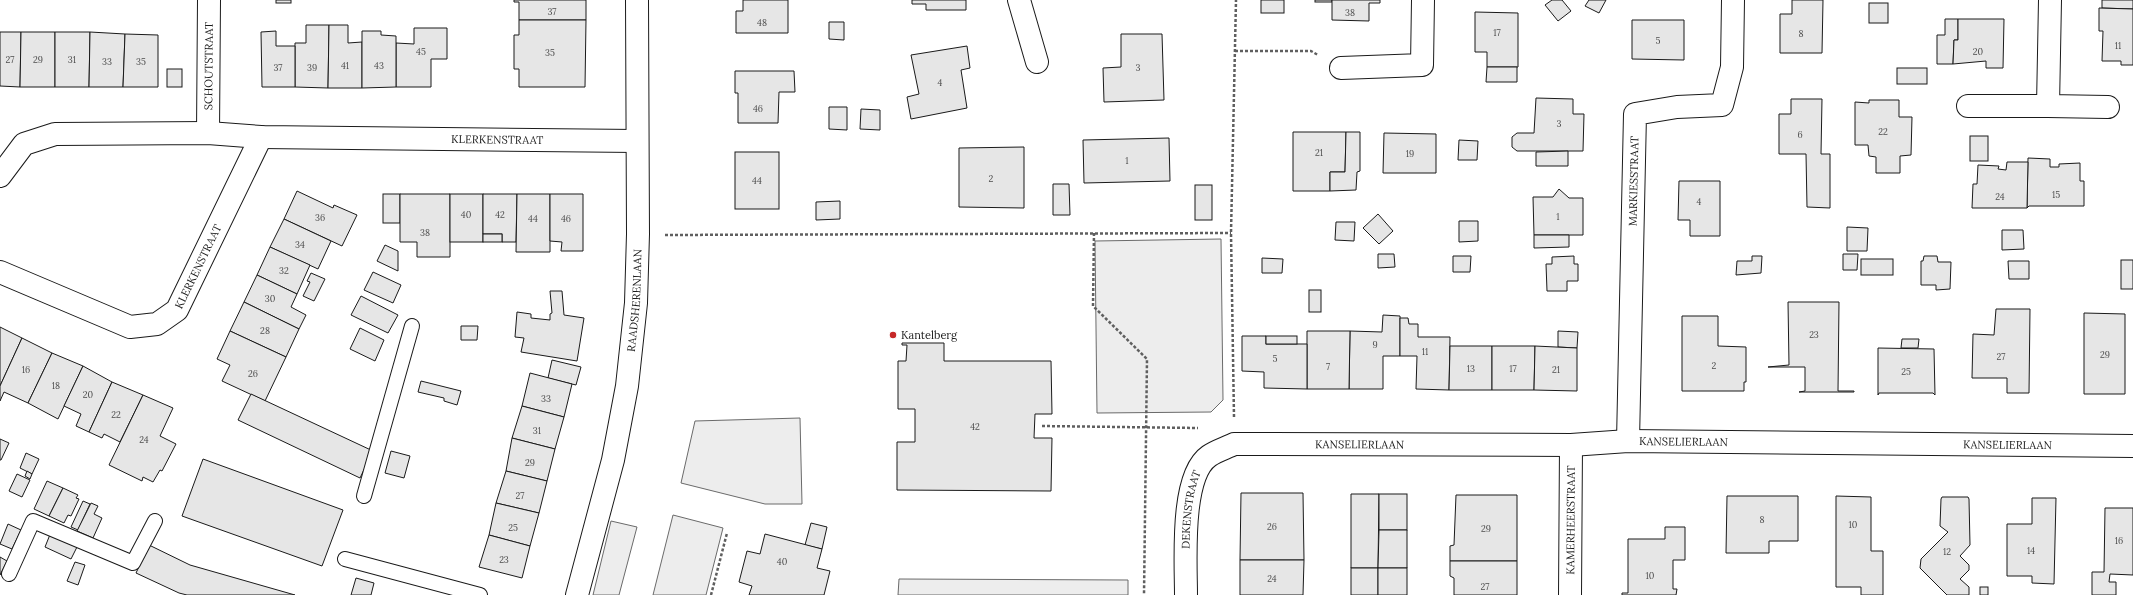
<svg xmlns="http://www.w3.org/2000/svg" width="2133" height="595" font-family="Lora,serif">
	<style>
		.built { fill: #ededed; stroke: #6a6a6a }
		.building { fill: #e6e6e6; stroke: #1a1a1a }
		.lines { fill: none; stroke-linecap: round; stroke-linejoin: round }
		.lane-casing { stroke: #1a1a1a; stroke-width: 16 }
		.street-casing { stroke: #1a1a1a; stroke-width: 24 }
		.path { stroke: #5f5f5f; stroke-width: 2.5; stroke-dasharray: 3 2; stroke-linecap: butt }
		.lane { stroke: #fff; stroke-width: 14 }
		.street { stroke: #fff; stroke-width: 22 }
		.poi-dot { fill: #c62828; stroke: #fff; stroke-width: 1.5 }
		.labels { text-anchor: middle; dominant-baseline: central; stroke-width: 3; stroke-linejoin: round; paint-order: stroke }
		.number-label { font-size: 9px; fill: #4d4d4d }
		.street-label { font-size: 11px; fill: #1a1a1a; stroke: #fff }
		.poi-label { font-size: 11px; fill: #1a1a1a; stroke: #fff; text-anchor: start }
	</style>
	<rect width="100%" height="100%" fill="#fff"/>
	<g class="built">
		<path d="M 1221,239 L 1223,400 L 1211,412 L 1097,413 L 1095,241 Z"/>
		<path d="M 800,418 L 802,504 L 765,504 L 681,483 L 695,421 Z"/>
		<path d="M 673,515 L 723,528 L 706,595 L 653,595 Z"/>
		<path d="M 611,521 L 637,527 L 619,595 L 593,595 Z"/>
		<path d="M 899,579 L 1128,580 L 1128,595 L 898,595 Z"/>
	</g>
	<g class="building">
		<rect x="276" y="0" width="15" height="3"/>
		<path d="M 514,0 L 586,0 L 586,20 L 519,20 L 519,2 L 514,2 Z"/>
		<path d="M 743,0 L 788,0 L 788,33 L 736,33 L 736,11 L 743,11 Z"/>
		<path d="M 912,0 L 966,0 L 966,10 L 926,10 L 926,4 L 912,4 Z"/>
		<rect x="1261" y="0" width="23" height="13"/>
		<rect x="1315" y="0" width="17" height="2"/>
		<path d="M 1332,0 L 1380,0 L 1380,3 L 1369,3 L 1369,21 L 1332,20 Z"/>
		<path d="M 1552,0 L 1562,0 L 1571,11 L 1558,21 L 1545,5 Z"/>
		<path d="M 1589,0 L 1606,0 L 1599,13 L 1585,6 Z"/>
		<path d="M 1792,0 L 1823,0 L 1822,53 L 1780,53 L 1780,14 L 1792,14 Z"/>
		<path d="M 2102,0 L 2133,0 L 2133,9 L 2102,8 Z"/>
		<rect x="1869" y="3" width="19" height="20"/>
		<path d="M 2099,8 L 2133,9 L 2133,65 L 2121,65 L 2121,61 L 2102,61 L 2103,31 L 2099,31 Z"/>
		<path d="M 1475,12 L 1518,13 L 1518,67 L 1487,67 L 1487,52 L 1475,52 Z"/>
		<path d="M 1945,19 L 1958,19 L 1958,40 L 1954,40 L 1953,64 L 1937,64 L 1937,35 L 1945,35 Z"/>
		<path d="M 1958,19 L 2004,19 L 2003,68 L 1986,68 L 1986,61 L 1953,64 L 1954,40 L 1958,40 Z"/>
		<path d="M 519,20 L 586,20 L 585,87 L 519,87 L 519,69 L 514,69 L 514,35 L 519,35 Z"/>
		<path d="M 1632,20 L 1684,20 L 1684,60 L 1632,59 Z"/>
		<path d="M 829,22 L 844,22 L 844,40 L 829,39 Z"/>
		<path d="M 306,25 L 329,25 L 328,88 L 295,87 L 295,43 L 306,43 Z"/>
		<path d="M 329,25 L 348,25 L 348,43 L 362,42 L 362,88 L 328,88 Z"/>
		<path d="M 414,28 L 447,28 L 447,59 L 431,59 L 431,87 L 396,87 L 396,43 L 414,44 Z"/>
		<path d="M 276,31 L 276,46 L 295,46 L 295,87 L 262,87 L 261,32 Z"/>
		<path d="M 362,31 L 381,31 L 381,35 L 396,36 L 396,87 L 362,88 Z"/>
		<path d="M 0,32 L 21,32 L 20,87 L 0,86 Z"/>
		<path d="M 21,32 L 55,32 L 55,87 L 20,87 Z"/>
		<path d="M 55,32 L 90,32 L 89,87 L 55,87 Z"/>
		<path d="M 90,32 L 125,34 L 123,87 L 89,87 Z"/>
		<path d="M 125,34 L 158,35 L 158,87 L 123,87 Z"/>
		<path d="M 1121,34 L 1162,34 L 1164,100 L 1104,102 L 1103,68 L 1121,67 Z"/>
		<path d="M 967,46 L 970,68 L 961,70 L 967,108 L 911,119 L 907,97 L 919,94 L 911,55 Z"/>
		<path d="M 1487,67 L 1517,67 L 1517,82 L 1486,82 Z"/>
		<rect x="1897" y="68" width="30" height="16"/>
		<rect x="167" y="69" width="15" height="18"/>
		<path d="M 735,71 L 794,71 L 795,92 L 779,92 L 778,123 L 738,123 L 738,93 L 735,93 Z"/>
		<path d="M 1536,98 L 1573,99 L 1573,114 L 1584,114 L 1583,151 L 1517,151 L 1512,147 L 1512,137 L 1517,133 L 1534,133 Z"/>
		<path d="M 1791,99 L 1822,99 L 1821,154 L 1830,154 L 1830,208 L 1807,207 L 1806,154 L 1779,154 L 1779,114 L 1791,114 Z"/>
		<path d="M 1869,100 L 1899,100 L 1899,117 L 1912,117 L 1911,155 L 1900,156 L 1900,173 L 1876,173 L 1876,157 L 1869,156 L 1868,145 L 1855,145 L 1855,102 L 1869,103 Z"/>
		<path d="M 829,107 L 847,107 L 847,130 L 829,129 Z"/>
		<path d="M 861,109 L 880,110 L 880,130 L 860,129 Z"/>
		<path d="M 1293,132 L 1346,132 L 1345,172 L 1330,172 L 1330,191 L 1293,191 Z"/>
		<path d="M 1346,132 L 1360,132 L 1360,171 L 1357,172 L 1356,190 L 1330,191 L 1330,172 L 1345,172 Z"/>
		<path d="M 1384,133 L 1436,134 L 1436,173 L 1383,173 Z"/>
		<rect x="1970" y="136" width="18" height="25"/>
		<path d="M 1169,138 L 1170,181 L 1084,183 L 1083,140 Z"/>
		<path d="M 1459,140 L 1478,141 L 1477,160 L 1458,160 Z"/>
		<path d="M 1024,147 L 1024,208 L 959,207 L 959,148 Z"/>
		<path d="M 1568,151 L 1568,166 L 1536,166 L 1536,152 Z"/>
		<rect x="735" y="152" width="44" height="57"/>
		<path d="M 2028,158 L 2050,159 L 2050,167 L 2059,167 L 2059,164 L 2080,163 L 2080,181 L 2084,181 L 2084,206 L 2029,206 L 2027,208 Z"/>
		<path d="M 2007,162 L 2028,162 L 2027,208 L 1972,208 L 1973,184 L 1977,184 L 1978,165 L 1999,166 L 1998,169 L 2006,170 Z"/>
		<path d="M 1679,181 L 1720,181 L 1720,236 L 1690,236 L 1690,220 L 1678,220 Z"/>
		<path d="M 1053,184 L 1069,184 L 1070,215 L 1053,215 Z"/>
		<rect x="1195" y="185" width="17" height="35"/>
		<path d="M 1559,189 L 1569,198 L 1583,198 L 1583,235 L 1534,235 L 1533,197 L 1553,197 Z"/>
		<path d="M 297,191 L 333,208 L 334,205 L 357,215 L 342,246 L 284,219 Z"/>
		<rect x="383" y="194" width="17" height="29"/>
		<path d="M 400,194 L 450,194 L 450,257 L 417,257 L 417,242 L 400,242 Z"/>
		<rect x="450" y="194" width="33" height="48"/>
		<path d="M 483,194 L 517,194 L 516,242 L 502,242 L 502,234 L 483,234 Z"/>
		<path d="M 517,194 L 550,194 L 550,252 L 516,252 Z"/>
		<path d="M 550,194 L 583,194 L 583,251 L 561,251 L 562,242 L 550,241 Z"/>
		<path d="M 840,201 L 840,219 L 816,220 L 816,202 Z"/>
		<path d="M 1378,214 L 1393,231 L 1379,244 L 1363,228 Z"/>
		<path d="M 284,219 L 331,241 L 318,269 L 270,247 Z"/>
		<path d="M 1459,221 L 1478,221 L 1478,241 L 1459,242 Z"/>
		<path d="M 1336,222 L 1355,222 L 1354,241 L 1335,240 Z"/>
		<path d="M 1847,227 L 1868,228 L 1867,251 L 1847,251 Z"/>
		<path d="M 2002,230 L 2023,230 L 2024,249 L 2002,250 Z"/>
		<rect x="483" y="234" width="19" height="8"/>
		<path d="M 1534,235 L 1569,235 L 1569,247 L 1534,248 Z"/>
		<path d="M 385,245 L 398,251 L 398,271 L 377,261 Z"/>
		<path d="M 270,247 L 310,265 L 297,294 L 257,275 Z"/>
		<path d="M 1378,254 L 1394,254 L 1395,267 L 1378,268 Z"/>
		<path d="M 1843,254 L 1858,254 L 1857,270 L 1843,270 Z"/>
		<path d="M 1453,256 L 1471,256 L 1470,272 L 1453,272 Z"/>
		<path d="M 1574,256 L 1574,264 L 1578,264 L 1578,281 L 1567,281 L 1567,291 L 1547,291 L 1546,264 L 1552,264 L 1552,257 Z"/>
		<path d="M 1752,256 L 1762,256 L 1761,273 L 1736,275 L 1737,261 L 1752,261 Z"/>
		<path d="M 1924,256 L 1937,256 L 1938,262 L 1951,262 L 1950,289 L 1936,290 L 1936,285 L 1921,285 L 1921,261 L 1923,261 Z"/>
		<path d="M 1262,258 L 1283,259 L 1282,273 L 1262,273 Z"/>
		<rect x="1861" y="259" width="32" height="16"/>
		<rect x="2121" y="260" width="12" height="29"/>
		<path d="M 2008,261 L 2029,261 L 2029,279 L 2009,279 Z"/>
		<path d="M 373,272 L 401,285 L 393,303 L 364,290 Z"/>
		<path d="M 311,273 L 325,279 L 314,301 L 303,296 L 310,282 L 307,281 Z"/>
		<path d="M 257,275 L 297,294 L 291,307 L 306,315 L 299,329 L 244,302 Z"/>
		<rect x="1309" y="290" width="12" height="22"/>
		<path d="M 550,291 L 562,291 L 564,315 L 584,318 L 577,361 L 521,352 L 524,338 L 515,337 L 517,312 L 531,314 L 531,318 L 550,320 L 550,314 L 552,313 Z"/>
		<path d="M 361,296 L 398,315 L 388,333 L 351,315 Z"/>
		<path d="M 244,302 L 299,329 L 286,357 L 230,331 Z"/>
		<path d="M 1788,302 L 1839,302 L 1838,391 L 1854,391 L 1854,392 L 1799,392 L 1805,391 L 1805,367 L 1768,367 L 1789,365 Z"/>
		<path d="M 1996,309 L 2030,309 L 2029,393 L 2007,393 L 2007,378 L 1972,378 L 1973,334 L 1994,335 Z"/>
		<path d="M 2084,313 L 2125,314 L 2125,394 L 2084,394 Z"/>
		<path d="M 1383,315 L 1400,316 L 1400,356 L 1383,356 L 1383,389 L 1349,389 L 1350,331 L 1382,332 Z"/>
		<path d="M 1682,316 L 1718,316 L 1718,346 L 1746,347 L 1746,382 L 1744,382 L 1744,391 L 1682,391 Z"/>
		<path d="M 1400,318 L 1408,318 L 1409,324 L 1418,324 L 1418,337 L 1450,337 L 1449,390 L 1416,389 L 1417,356 L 1400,356 Z"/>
		<path d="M 461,326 L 478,326 L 477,340 L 461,340 Z"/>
		<path d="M 0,327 L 22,338 L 0,386 Z"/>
		<path d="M 360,328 L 384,340 L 375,361 L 350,349 Z"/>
		<path d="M 230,331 L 286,357 L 265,401 L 222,381 L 230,365 L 217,359 Z"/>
		<path d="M 1307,331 L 1350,331 L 1349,389 L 1307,389 Z"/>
		<path d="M 1558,331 L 1578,332 L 1577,348 L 1558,347 Z"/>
		<path d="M 1242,336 L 1266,336 L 1266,344 L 1307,344 L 1307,389 L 1264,388 L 1264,372 L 1242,371 Z"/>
		<rect x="1266" y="336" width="31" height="8"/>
		<path d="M 22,338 L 52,353 L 28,403 L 4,392 L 0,401 L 0,386 Z"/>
		<path d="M 1902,339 L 1919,339 L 1918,348 L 1901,348 Z"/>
		<path d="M 902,343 L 944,343 L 944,361 L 1051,361 L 1052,414 L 1035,414 L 1034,438 L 1052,438 L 1051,491 L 897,490 L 897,442 L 915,442 L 915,409 L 898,409 L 898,361 L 906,361 L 907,345 L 902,345 Z"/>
		<path d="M 1450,346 L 1492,346 L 1492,390 L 1449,390 Z"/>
		<path d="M 1492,346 L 1535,346 L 1534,390 L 1492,390 Z"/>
		<path d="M 1535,346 L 1577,348 L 1577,391 L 1534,390 Z"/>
		<path d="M 1878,348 L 1934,349 L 1935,395 L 1933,393 L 1879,393 L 1878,395 Z"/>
		<path d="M 52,353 L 83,366 L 58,419 L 28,403 Z"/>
		<path d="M 552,360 L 581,367 L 576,385 L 548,378 Z"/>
		<path d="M 83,366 L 112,382 L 89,432 L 76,426 L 81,414 L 64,406 Z"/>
		<path d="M 530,373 L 572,384 L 564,417 L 522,406 Z"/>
		<path d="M 421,381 L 461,391 L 457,405 L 444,401 L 444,398 L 418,392 Z"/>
		<path d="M 112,382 L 143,395 L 120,442 L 104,434 L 102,438 L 89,432 Z"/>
		<path d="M 251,394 L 373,451 L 360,478 L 238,420 Z"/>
		<path d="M 143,395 L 173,408 L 160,436 L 176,444 L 162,471 L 160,470 L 153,482 L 143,477 L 142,481 L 109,465 Z"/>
		<path d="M 522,406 L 564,417 L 555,449 L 512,438 Z"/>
		<path d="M 512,438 L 555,449 L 547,481 L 506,471 Z"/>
		<path d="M 0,439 L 9,443 L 1,460 L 0,460 Z"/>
		<path d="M 391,451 L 410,456 L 404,478 L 385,473 Z"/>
		<path d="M 26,453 L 39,459 L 32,474 L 20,468 Z"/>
		<path d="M 203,459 L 343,510 L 322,566 L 182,516 Z"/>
		<path d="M 27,471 L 32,474 L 30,479 L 25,476 Z"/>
		<path d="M 506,471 L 547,481 L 539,513 L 496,503 Z"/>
		<path d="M 17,474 L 30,480 L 22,497 L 9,491 Z"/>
		<path d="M 47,481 L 63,488 L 49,516 L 34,509 Z"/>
		<path d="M 63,488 L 78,495 L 76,498 L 79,499 L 71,516 L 68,515 L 64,523 L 49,516 Z"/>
		<path d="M 1241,493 L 1303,493 L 1304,560 L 1240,560 Z"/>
		<path d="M 1351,494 L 1379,494 L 1378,568 L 1351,568 Z"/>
		<rect x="1379" y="494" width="28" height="36"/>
		<path d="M 1456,495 L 1517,495 L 1517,561 L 1450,561 L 1450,546 L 1454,545 Z"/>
		<path d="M 1727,496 L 1798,496 L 1798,541 L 1769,541 L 1769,553 L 1726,553 Z"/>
		<path d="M 1836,496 L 1871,497 L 1871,551 L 1883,551 L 1883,595 L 1861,595 L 1861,587 L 1836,587 Z"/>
		<path d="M 1942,497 L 1968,497 L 1969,499 L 1970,545 L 1960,556 L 1969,565 L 1969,570 L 1960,579 L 1969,587 L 1969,595 L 1947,595 L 1920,568 L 1921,559 L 1948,532 L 1940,526 L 1941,499 Z"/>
		<path d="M 2032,498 L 2056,498 L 2054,584 L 2032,583 L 2032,576 L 2007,576 L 2007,524 L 2032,524 Z"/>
		<path d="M 83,501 L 90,504 L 78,530 L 71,527 Z"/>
		<path d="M 91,503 L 98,506 L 94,514 L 102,518 L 93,538 L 77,531 Z"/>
		<path d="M 496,503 L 539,513 L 530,546 L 489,535 Z"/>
		<path d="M 2105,508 L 2133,508 L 2133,575 L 2110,574 L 2109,582 L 2116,582 L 2116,595 L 2092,595 L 2092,572 L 2104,572 Z"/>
		<path d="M 811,523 L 827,527 L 822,549 L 805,545 Z"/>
		<path d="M 8,524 L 21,530 L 12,549 L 0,544 Z"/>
		<path d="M 1665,527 L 1685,527 L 1685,560 L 1673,560 L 1673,589 L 1677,589 L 1676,595 L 1622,595 L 1622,593 L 1628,593 L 1628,539 L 1665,539 Z"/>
		<path d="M 1379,530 L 1407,530 L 1407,568 L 1378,568 Z"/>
		<path d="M 51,532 L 78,545 L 71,559 L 45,547 Z"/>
		<path d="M 765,534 L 822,549 L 817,568 L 830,571 L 824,595 L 749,595 L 752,586 L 739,582 L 747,551 L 760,554 Z"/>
		<path d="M 489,535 L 530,546 L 522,578 L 479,567 Z"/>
		<path d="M 149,545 L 190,565 L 295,595 L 187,595 L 179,593 L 136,573 Z"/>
		<path d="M 0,557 L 7,561 L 0,575 Z"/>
		<path d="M 1240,560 L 1304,560 L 1303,595 L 1240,595 Z"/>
		<path d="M 1450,561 L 1517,561 L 1517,595 L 1454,595 L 1454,578 L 1450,576 Z"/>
		<path d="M 75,562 L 85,565 L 78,585 L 67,581 Z"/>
		<rect x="1351" y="568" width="27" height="27"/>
		<rect x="1378" y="568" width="29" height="27"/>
		<path d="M 356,578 L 374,583 L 371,595 L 351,595 Z"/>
		<rect x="1980" y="587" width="8" height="8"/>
	</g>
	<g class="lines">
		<g class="lane-casing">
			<g id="lane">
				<path d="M 364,496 L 412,326"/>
				<path d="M 345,559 L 480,595"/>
				<path d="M 9,574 L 33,521 L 133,563 L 155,521"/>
			</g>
		</g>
		<g class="street-casing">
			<g id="street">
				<path d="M 1019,0 L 1037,62"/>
				<path d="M 2050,0 L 2048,106 L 2108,107"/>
				<path d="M 1341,68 L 1422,65 L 1423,0"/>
				<path d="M 1968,106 L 2048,106"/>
				<path id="s1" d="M 208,133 L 209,0"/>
				<path id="s2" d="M 0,176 L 24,144 L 55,134 L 208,133 L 261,137 L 637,141"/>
				<path id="s3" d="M 0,272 L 130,327 L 157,324 L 177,310 L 261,137"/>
				<path id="s4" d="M 1628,441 L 1635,114 L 1677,107 L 1722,105 L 1732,67 L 1733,0"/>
				<path id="s5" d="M 577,595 L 613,460 L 627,386 L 636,303 L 638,234 L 637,0"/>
				<path id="s6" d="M 1186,595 C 1186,562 1180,476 1209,456 C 1216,451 1226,448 1234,444 L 1571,445 L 1628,441 L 2133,446"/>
				<path id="s7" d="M 1570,595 L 1571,445"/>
			</g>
		</g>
		<g class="path">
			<path d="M 1235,51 L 1311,51 L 1318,55"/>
			<path d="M 1094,233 L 1093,306 L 1147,359 L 1144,595"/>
			<path d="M 665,235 L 1231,233"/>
			<path d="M 1234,417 L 1231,233 L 1236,0"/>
			<path d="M 1042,426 L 1198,428"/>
			<path d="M 711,595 L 727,533"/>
		</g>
		<use href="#lane" class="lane"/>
		<use href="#street" class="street"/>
	</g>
	<circle class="poi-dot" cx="893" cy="335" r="4"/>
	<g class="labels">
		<g class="number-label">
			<text x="552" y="11">37</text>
			<text x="1350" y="12">38</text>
			<text x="762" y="22">48</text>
			<text x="1497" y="32">17</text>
			<text x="1801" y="33">8</text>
			<text x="1658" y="40">5</text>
			<text x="2118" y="45">11</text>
			<text x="421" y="51">45</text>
			<text x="1978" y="51">20</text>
			<text x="550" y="52">35</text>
			<text x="10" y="59">27</text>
			<text x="38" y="59">29</text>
			<text x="72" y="59">31</text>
			<text x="107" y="61">33</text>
			<text x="141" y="61">35</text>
			<text x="345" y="65">41</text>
			<text x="379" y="65">43</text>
			<text x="278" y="67">37</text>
			<text x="312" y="67">39</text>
			<text x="1138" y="67">3</text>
			<text x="940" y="82">4</text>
			<text x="758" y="108">46</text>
			<text x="1559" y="123">3</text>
			<text x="1883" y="131">22</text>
			<text x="1800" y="134">6</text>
			<text x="1319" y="152">21</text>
			<text x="1410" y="153">19</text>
			<text x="1127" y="160">1</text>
			<text x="991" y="178">2</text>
			<text x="757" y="180">44</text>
			<text x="2056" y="194">15</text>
			<text x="2000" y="196">24</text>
			<text x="1699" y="201">4</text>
			<text x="466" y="214">40</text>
			<text x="500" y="214">42</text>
			<text x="1558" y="216">1</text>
			<text x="320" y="217">36</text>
			<text x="533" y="218">44</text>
			<text x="566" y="218">46</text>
			<text x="425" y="232">38</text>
			<text x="300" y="244">34</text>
			<text x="284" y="270">32</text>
			<text x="270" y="298">30</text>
			<text x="265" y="330">28</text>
			<text x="1814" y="334">23</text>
			<text x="1375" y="344">9</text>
			<text x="1425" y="351">11</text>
			<text x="2105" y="354">29</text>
			<text x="2001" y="356">27</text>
			<text x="1275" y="358">5</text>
			<text x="1714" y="365">2</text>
			<text x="1328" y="366">7</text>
			<text x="1471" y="368">13</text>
			<text x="1513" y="368">17</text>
			<text x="26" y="369">16</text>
			<text x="1556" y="369">21</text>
			<text x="1906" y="371">25</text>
			<text x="253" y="373">26</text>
			<text x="56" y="385">18</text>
			<text x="88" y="394">20</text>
			<text x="546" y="398">33</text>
			<text x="116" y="414">22</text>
			<text x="975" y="426">42</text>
			<text x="537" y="430">31</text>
			<text x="144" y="439">24</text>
			<text x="530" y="462">29</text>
			<text x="520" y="495">27</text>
			<text x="1762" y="519">8</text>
			<text x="1853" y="524">10</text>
			<text x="1272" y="526">26</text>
			<text x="513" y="527">25</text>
			<text x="1486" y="528">29</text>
			<text x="2119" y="540">16</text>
			<text x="2031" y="550">14</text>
			<text x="1947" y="551">12</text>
			<text x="504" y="559">23</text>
			<text x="782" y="561">40</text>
			<text x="1650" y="575">10</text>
			<text x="1272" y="578">24</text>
			<text x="1485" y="586">27</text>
		</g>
		<g class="street-label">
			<text stroke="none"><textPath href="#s1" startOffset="67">SCHOUTSTRAAT</textPath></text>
			<text stroke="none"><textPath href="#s2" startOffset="515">KLERKENSTRAAT</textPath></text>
			<text stroke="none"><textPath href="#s4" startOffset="260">MARKIESSTRAAT</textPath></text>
			<text stroke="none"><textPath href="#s3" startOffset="241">KLERKENSTRAAT</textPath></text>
			<text stroke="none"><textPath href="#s5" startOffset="301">RAADSHERENLAAN</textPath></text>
			<text stroke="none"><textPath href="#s6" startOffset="622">KANSELIERLAAN</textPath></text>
			<text stroke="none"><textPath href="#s6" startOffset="298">KANSELIERLAAN</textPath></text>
			<text stroke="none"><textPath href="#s6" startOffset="946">KANSELIERLAAN</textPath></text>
			<text stroke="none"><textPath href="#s6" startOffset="86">DEKENSTRAAT</textPath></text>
			<text stroke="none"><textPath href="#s7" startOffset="75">KAMERHEERSTRAAT</textPath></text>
		</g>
		<g class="poi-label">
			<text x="901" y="335">Kantelberg</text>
		</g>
	</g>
</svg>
